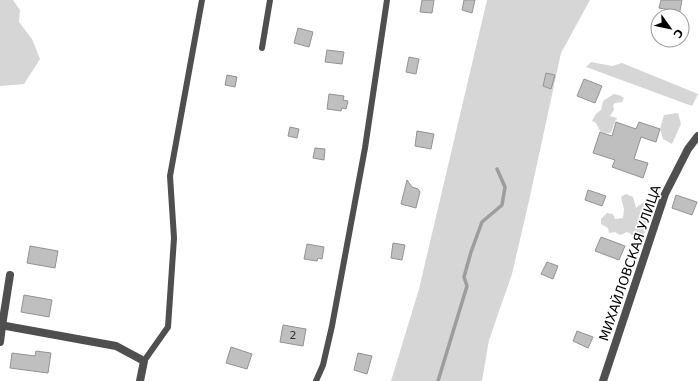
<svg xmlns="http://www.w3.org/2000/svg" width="698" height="381" font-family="'DejaVu Sans',sans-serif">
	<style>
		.green { fill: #d6d6d6 }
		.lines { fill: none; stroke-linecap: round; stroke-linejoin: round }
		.stream { stroke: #9d9d9d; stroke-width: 3.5 }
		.building { fill: #bfbfbf; stroke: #939393 }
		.service { stroke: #4f4f4f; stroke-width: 6 }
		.minor { stroke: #4f4f4f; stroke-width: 8 }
		.labels { text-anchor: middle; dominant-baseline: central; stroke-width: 3.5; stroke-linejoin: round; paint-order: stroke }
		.number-label { font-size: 11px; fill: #303030 }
		.street-label { font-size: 13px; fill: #000; stroke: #fff }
	</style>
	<rect width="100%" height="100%" fill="#fff"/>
	<g class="green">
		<path d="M 0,0 L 13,0 L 20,10 L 19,22 L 32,39 L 40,59 L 24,84 L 0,86 Z"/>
		<path d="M 487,0 L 590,0 L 561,53 L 529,201 L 512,274 L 489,340 L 482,381 L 391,381 L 419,289 Z"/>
		<path d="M 591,62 L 612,66 L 622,63 L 698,94 L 692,106 L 586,67 Z"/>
		<path d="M 614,94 L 619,95 L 624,98 L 622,102 L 615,103 L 613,105 L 614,110 L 610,116 L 617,118 L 614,124 L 611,133 L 606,133 L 600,131 L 596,123 L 592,121 L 596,114 L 601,110 L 603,101 Z"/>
		<path d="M 678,113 L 681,124 L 672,144 L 663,139 L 660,129 L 664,115 Z"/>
		<path d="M 626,194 L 633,197 L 636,208 L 646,200 L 653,201 L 651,209 L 646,211 L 650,216 L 641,242 L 636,244 L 631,234 L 627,232 L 620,235 L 615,232 L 609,233 L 608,228 L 601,224 L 601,219 L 607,213 L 613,214 L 615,219 L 623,218 L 624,209 L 621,197 Z"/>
	</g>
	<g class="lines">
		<path class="stream" d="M 438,381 L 467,286 L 464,277 L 471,252 L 482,222 L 502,205 L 505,187 L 497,169"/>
	</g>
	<g class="building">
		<path d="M 422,0 L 434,0 L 432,13 L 420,12 Z"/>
		<path d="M 464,0 L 475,0 L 472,13 L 462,10 Z"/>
		<path d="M 661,0 L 682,0 L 679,16 L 670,16 L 671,10 L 659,8 Z"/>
		<path d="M 298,28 L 313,32 L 309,47 L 294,43 Z"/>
		<path d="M 327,50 L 344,52 L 342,64 L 325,62 Z"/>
		<path d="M 409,57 L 419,59 L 416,74 L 406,72 Z"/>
		<path d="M 546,73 L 555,75 L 551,89 L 543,86 Z"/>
		<path d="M 227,75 L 237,77 L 235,87 L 225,85 Z"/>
		<path d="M 584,79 L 602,86 L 595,103 L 577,96 Z"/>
		<path d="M 329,94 L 344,96 L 343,100 L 348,101 L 346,109 L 342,108 L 341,111 L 327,109 Z"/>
		<path d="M 616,122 L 636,129 L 639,122 L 660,129 L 656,142 L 641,137 L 634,159 L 648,163 L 643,178 L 612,167 L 615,160 L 593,153 L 600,132 L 612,136 Z"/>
		<path d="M 290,127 L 299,129 L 297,138 L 288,136 Z"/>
		<path d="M 417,131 L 434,134 L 431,149 L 415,146 Z"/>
		<path d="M 315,148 L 325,149 L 324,160 L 313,158 Z"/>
		<path d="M 407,180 L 412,187 L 418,189 L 420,192 L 416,208 L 401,204 Z"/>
		<path d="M 588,190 L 606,196 L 602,206 L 585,200 Z"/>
		<path d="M 676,195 L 697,202 L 692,215 L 672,208 Z"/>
		<path d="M 601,237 L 625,246 L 619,260 L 595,251 Z"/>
		<path d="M 393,243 L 405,245 L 402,260 L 391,258 Z"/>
		<path d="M 307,244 L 324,247 L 322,259 L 318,258 L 317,261 L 304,259 Z"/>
		<path d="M 30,246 L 58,251 L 55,268 L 27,263 Z"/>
		<path d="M 547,262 L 558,266 L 553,279 L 541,274 Z"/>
		<path d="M 24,295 L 52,300 L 49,317 L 21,312 Z"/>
		<path d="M 283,325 L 306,329 L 303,346 L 280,342 Z"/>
		<path d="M 577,331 L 593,337 L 588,348 L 573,341 Z"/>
		<path d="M 231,347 L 252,354 L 247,369 L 226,363 Z"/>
		<path d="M 36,351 L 51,353 L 48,373 L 10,368 L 12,353 L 35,356 Z"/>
		<path d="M 358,353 L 372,356 L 367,374 L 354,370 Z"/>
	</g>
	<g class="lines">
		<g class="service">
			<path d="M 262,48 L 270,0"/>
			<path d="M 144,361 L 168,327 L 174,238 L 170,176 L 202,0"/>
			<path d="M 316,381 L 323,365 L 332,326 L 365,148 L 387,0"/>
		</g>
		<g class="minor">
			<path d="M 0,325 L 116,346 L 144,361 L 140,381"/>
			<path d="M 0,342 L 2,326 L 10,275"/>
			<path d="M 603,381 L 665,194 L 688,149 L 698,136"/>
		</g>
	</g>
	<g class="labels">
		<g class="number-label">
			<text x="293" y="335">2</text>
		</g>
		<g class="street-label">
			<text transform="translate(630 263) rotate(-71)">МИХАЙЛОВСКАЯ УЛИЦА</text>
		</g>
	</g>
	<g transform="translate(670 28) rotate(123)"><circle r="19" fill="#ffffff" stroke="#999999"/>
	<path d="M0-3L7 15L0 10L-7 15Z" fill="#000000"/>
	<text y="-6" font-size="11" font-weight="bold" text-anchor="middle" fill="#000000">С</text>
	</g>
</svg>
